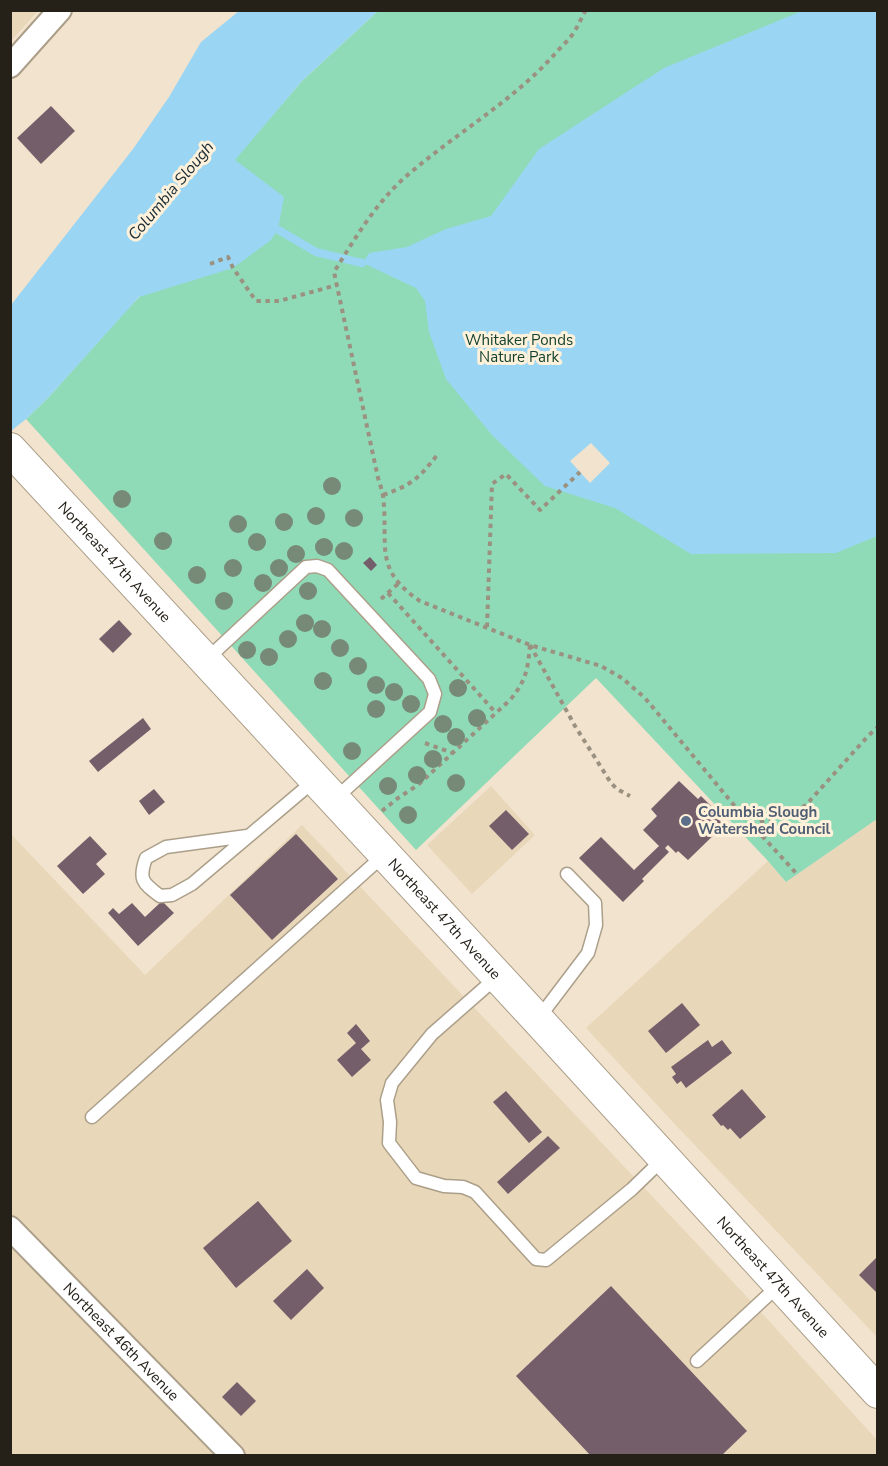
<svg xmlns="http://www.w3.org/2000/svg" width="888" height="1466" font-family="'Nunito Sans',sans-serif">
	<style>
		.built { fill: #e9d7ba }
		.green { fill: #8fdbb8 }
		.water { fill: #9ad6f3 }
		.pier { fill: #f1e3cd }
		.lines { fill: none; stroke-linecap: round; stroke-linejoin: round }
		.stream { stroke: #9ad6f3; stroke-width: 8 }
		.building { fill: #745e6a }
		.lane-casing { stroke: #ac9f8a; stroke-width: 15 }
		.street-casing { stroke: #ac9f8a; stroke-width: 26 }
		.secondary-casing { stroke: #ac9f8a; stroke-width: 34 }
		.path { stroke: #9b9180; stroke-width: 4; stroke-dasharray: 4.5 4.5; stroke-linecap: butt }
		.lane { stroke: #fff; stroke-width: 12 }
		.street { stroke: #fff; stroke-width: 22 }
		.secondary { stroke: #fff; stroke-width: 32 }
		.tree { fill: #778a77 }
		.service-dot { fill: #5c6f8a; stroke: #fff1da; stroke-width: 2 }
		.labels { text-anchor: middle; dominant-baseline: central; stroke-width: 6; stroke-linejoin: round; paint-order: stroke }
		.park-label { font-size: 15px; fill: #134230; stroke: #fff1da }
		.street-label { font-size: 15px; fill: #252018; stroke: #fff1da }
		.service-label { font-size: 15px; font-weight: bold; fill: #4e5e75; stroke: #fff1da; text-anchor: start }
		.water-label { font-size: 16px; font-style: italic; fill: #192c36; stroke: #fff1da }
	</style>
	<rect width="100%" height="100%" fill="#f1e3cd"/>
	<g class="built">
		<path d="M 11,10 L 38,11 L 11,41 L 10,11 Z"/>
		<path d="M 491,786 L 535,835 L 472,894 L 427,845 Z"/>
		<path d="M 877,819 L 877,1337 L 670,1119 L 586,1028 L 768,861 L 786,882 Z"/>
		<path d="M 302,825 L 749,1299 L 877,1440 L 877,1455 L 11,1455 L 10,833 L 145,975 Z"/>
	</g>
	<path class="green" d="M 378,11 L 877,11 L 877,819 L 786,882 L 768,861 L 596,678 L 416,850 L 26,419 L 48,398 L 122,315 L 186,249 L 234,160 L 302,81 Z"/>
	<g class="water">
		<path d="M 239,11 L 378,11 L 302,81 L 235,160 L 284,197 L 278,229 L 271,240 L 233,268 L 139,297 L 48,398 L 26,419 L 11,431 L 11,305 L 133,149 L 169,97 L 201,42 Z"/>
		<path d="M 802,11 L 877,11 L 877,536 L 836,553 L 691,554 L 615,508 L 545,486 L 492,435 L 446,379 L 429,332 L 425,301 L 416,288 L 363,263 L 369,253 L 407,247 L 446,229 L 491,216 L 539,149 L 664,68 Z"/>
	</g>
	<path class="pier" d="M 591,443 L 610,463 L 590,483 L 570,461 Z"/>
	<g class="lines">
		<path class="stream" d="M 270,225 L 316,252 L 362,263"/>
	</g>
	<g class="building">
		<path d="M 51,106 L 75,131 L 41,164 L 17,138 Z"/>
		<path d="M 370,557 L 377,565 L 371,571 L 363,563 Z"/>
		<path d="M 119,620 L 132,634 L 113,653 L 99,639 Z"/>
		<path d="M 143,718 L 151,729 L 98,772 L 89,761 Z"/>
		<path d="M 679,781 L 698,799 L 701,796 L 718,813 L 715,816 L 724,825 L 688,860 L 678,851 L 676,853 L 668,845 L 665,848 L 669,852 L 642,879 L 644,881 L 623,902 L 579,858 L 601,837 L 634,870 L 659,846 L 643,830 L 657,816 L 651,809 Z"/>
		<path d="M 154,789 L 165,802 L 149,815 L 139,801 Z"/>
		<path d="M 506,810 L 529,834 L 512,850 L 489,826 Z"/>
		<path d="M 296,834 L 338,879 L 272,940 L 230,895 Z"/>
		<path d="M 90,836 L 107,854 L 96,864 L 105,874 L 83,894 L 57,866 Z"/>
		<path d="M 162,901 L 174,913 L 138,946 L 108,913 L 113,908 L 119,914 L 132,903 L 145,917 Z"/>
		<path d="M 682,1003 L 700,1025 L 666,1053 L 648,1031 Z"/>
		<path d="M 356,1024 L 370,1041 L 361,1049 L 371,1060 L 352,1077 L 337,1060 L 356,1043 L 347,1033 Z"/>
		<path d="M 708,1040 L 712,1047 L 722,1040 L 732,1053 L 686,1088 L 681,1081 L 677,1084 L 672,1077 L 676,1074 L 671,1067 Z"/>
		<path d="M 742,1089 L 766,1117 L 740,1139 L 730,1128 L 728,1130 L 723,1125 L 721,1126 L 712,1115 Z"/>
		<path d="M 506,1091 L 542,1132 L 529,1143 L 493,1102 Z"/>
		<path d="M 548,1136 L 560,1148 L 508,1194 L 497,1182 Z"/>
		<path d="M 258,1201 L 292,1241 L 236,1288 L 203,1248 Z"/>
		<path d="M 878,1256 L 878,1294 L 859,1275 Z"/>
		<path d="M 307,1269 L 324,1288 L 291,1320 L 273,1301 Z"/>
		<path d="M 611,1286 L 747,1431 L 721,1456 L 591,1456 L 516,1376 Z"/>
		<path d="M 237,1382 L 256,1401 L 241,1416 L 222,1397 Z"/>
	</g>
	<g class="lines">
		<g class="lane-casing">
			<g id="lane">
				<path d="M 206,660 L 306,567 L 317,566 L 328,570 L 429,679 L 435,694 L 430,712 L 335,799"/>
				<path d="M 247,836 L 166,847 L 146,858 C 138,880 143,883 160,896 L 172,895 L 192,884 L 315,780"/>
				<path d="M 497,977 L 432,1034 L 392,1083 L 387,1100 L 390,1122 L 389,1143 L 416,1178 L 444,1186 L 463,1187 L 475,1192 L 536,1259 L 546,1260 L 632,1189 L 663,1159"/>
				<path d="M 538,1019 L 588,953 L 596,925 L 595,903 L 567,874"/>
				<path d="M 92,1117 L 384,855"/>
				<path d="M 697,1361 L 778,1286"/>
			</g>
		</g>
		<g class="street-casing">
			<g id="street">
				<path d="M 10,66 L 60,10"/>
				<path id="s1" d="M 10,1228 L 233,1456"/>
			</g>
		</g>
		<g class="secondary-casing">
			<g id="secondary">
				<path id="s2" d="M 10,449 L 538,1020 L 878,1392"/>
			</g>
		</g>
		<g class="path">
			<path d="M 586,10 C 581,18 578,27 572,35 C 567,42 560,48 554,55 C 510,104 451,136 402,180 C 374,206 354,240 334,272 L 378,478 C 380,484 382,490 383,496 C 389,544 372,569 420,601 L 530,645 L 601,666 L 622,678 L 645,698 L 733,804 L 796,873"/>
			<path d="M 210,264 L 228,257 L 233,268 L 256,301 L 279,301 L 337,285"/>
			<path d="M 383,495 C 412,485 419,478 438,454"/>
			<path d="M 388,593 L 496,713"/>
			<path d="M 381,599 L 399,583"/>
			<path d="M 487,627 L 492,484 L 506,474 L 540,510 L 580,472"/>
			<path d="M 530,645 L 575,726 L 611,783 L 617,789 L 630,796"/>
			<path d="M 425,743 L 453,753"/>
			<path d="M 382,811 L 398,798 L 418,785 L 510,700 C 526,681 528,669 530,645"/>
			<path d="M 751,824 C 770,819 790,816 806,805 L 868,736 L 878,727"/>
		</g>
		<use href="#lane" class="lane"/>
		<use href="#street" class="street"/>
		<use href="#secondary" class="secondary"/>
	</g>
	<g class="tree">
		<circle cx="332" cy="486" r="9"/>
		<circle cx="122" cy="499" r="9"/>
		<circle cx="316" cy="516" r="9"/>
		<circle cx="354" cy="518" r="9"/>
		<circle cx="284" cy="522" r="9"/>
		<circle cx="238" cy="524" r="9"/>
		<circle cx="163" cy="541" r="9"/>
		<circle cx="257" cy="542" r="9"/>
		<circle cx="324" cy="547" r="9"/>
		<circle cx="344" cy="551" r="9"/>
		<circle cx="296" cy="554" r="9"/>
		<circle cx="233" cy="568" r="9"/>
		<circle cx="279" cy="568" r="9"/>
		<circle cx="197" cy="575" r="9"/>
		<circle cx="263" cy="583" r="9"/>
		<circle cx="308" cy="591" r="9"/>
		<circle cx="224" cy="601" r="9"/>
		<circle cx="305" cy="623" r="9"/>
		<circle cx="322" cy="629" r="9"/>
		<circle cx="288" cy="639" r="9"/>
		<circle cx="340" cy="648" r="9"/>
		<circle cx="247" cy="650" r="9"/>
		<circle cx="269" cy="657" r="9"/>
		<circle cx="358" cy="666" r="9"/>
		<circle cx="323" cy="681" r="9"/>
		<circle cx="376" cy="685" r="9"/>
		<circle cx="458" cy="688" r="9"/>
		<circle cx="394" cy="692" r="9"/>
		<circle cx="411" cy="704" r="9"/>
		<circle cx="376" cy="709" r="9"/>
		<circle cx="477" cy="718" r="9"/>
		<circle cx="443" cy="724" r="9"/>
		<circle cx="456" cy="737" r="9"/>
		<circle cx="352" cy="751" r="9"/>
		<circle cx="433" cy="759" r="9"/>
		<circle cx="417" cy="775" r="9"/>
		<circle cx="456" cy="783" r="9"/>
		<circle cx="388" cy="786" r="9"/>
		<circle cx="408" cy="815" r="9"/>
	</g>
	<circle class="service-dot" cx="686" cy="821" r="6"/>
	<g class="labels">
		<g class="park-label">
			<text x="519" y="340">Whitaker Ponds<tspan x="519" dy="17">Nature Park</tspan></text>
		</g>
		<g class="street-label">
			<text stroke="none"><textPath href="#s2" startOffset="154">Northeast 47th Avenue</textPath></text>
			<text stroke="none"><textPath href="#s2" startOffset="640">Northeast 47th Avenue</textPath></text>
			<text stroke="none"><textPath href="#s2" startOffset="1126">Northeast 47th Avenue</textPath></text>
			<text stroke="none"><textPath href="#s1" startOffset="159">Northeast 46th Avenue</textPath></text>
		</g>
		<g class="service-label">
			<text x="698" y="812">Columbia Slough<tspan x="698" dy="17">Watershed Council</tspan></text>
		</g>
		<g class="water-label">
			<text transform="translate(171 191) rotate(-50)">Columbia Slough</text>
		</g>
	</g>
	<rect width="888" height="1466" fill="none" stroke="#252018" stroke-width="24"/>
</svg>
